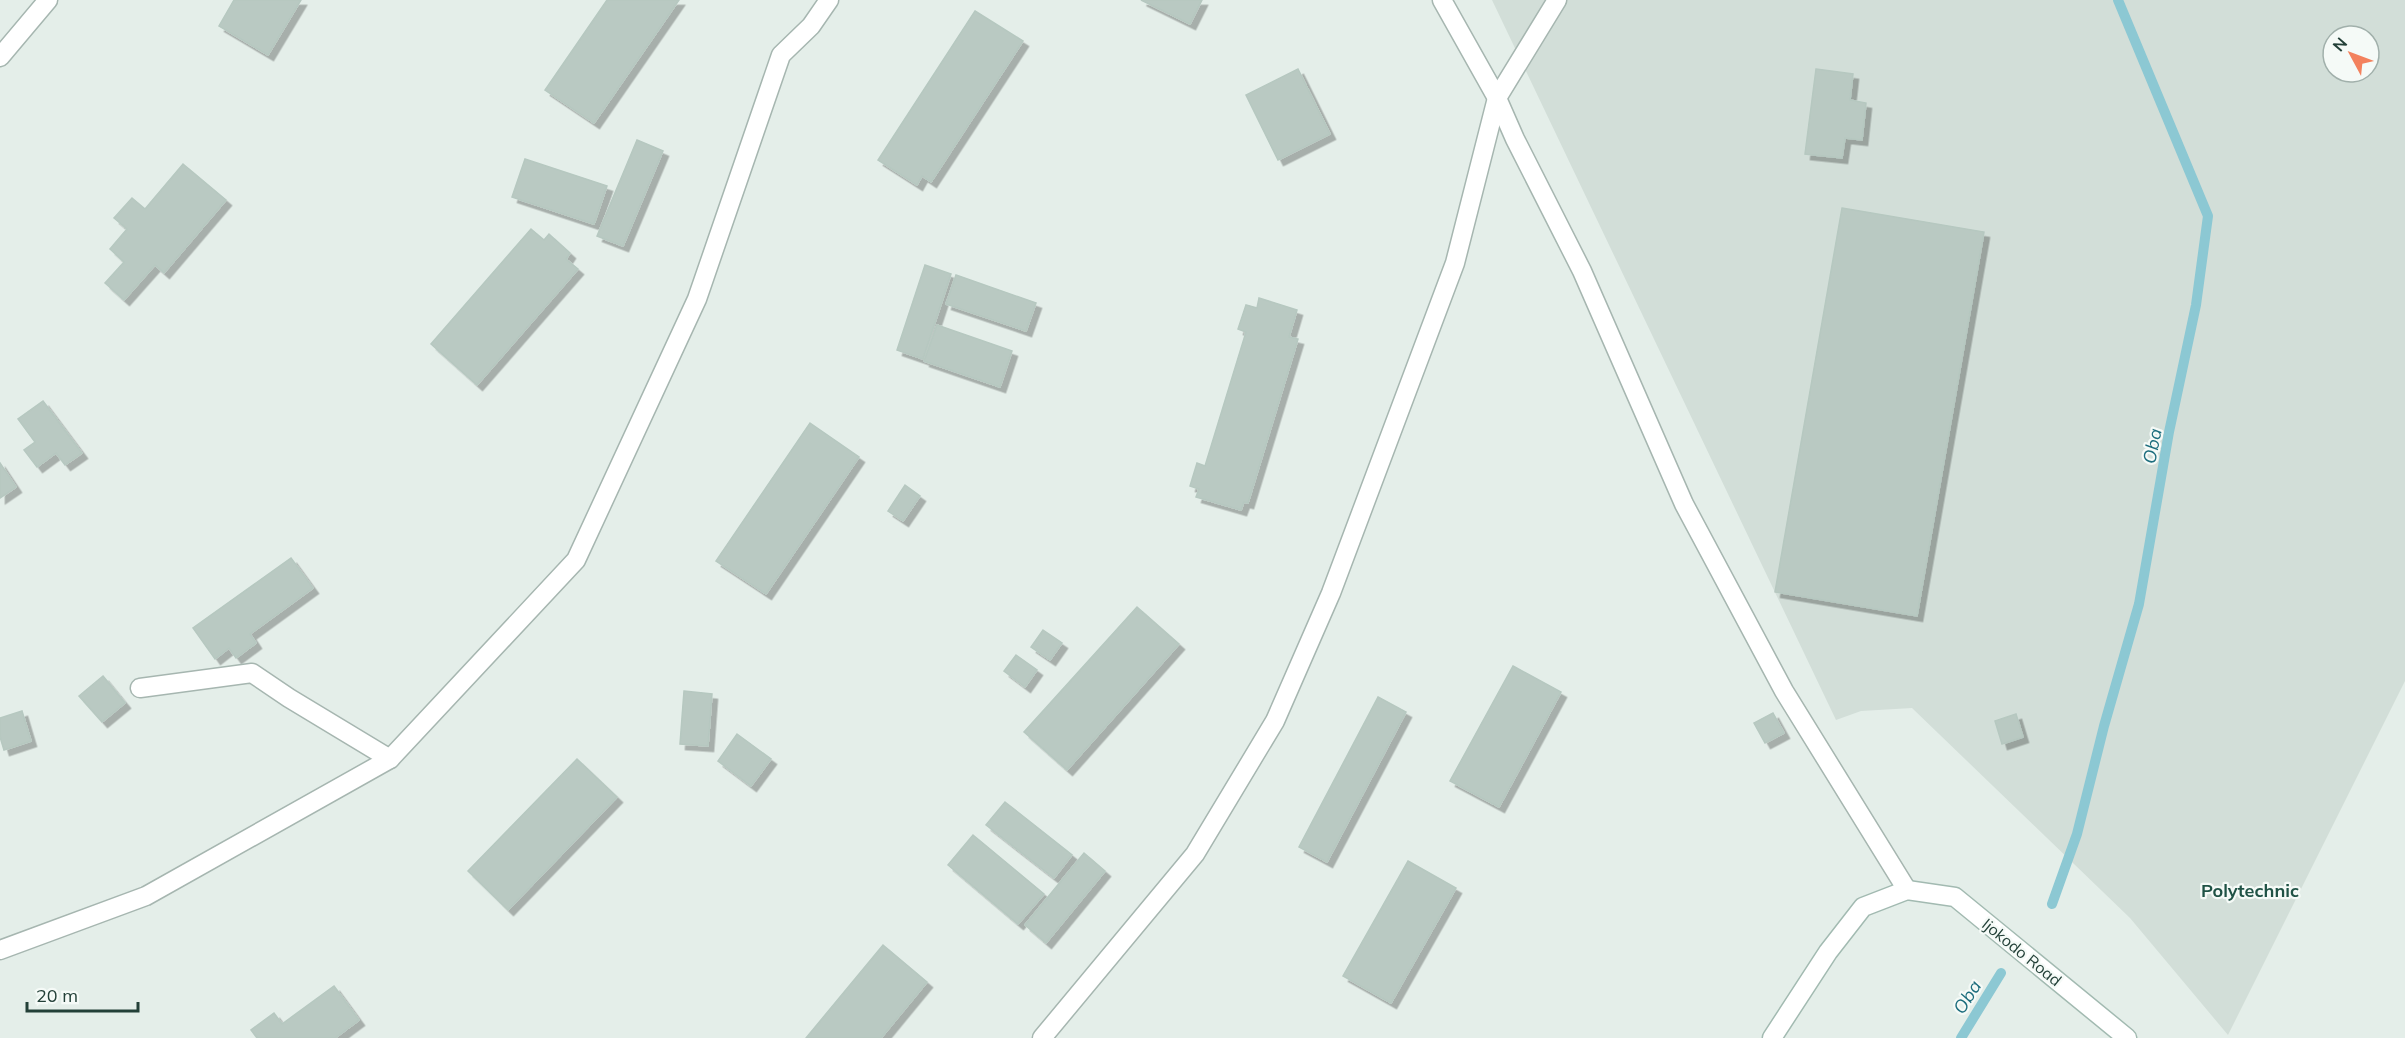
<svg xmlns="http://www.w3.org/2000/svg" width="2405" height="1038" font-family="Mulish,sans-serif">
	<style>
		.built { fill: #d2ded8; fill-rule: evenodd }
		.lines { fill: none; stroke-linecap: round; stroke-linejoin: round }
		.stream { stroke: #8cc8d3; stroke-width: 10 }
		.building { fill: #b9c9c2; stroke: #b6c8c0; stroke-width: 1.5; filter: url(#shadow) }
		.minor-casing { stroke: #a6b6b0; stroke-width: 21 }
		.tertiary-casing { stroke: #a6b6b0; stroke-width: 21 }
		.secondary-casing { stroke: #a2bab1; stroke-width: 21 }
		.minor { stroke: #fff; stroke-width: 18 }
		.tertiary { stroke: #fff; stroke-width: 18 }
		.secondary { stroke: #fff; stroke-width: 18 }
		.labels { text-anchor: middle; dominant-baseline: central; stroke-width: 4.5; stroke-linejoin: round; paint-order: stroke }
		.street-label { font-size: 16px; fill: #234038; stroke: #f5faf7 }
		.water-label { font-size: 18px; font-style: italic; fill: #1c6d7d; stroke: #f5faf7 }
		.neighbourhood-label { font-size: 18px; font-weight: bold; fill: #1f5245; stroke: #f5faf7 }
	</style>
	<defs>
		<filter id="shadow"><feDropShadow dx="5.5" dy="5.5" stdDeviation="0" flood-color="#0004"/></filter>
	</defs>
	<rect width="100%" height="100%" fill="#e4eee9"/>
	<path class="built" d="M 1492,0 L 2405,0 L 2405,681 L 2228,1035 L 2130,918 L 1912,708 L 1861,711 L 1836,720 ZM 2333,36 L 2369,36 L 2369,72 L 2333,72 Z"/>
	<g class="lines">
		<g class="stream">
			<path d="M 2052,904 L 2077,834 L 2104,726 L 2139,604 L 2169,432 L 2196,305 L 2208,216 L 2118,0"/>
			<path d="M 1961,1038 L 2001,973"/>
		</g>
	</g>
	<g class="building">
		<path d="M 234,0 L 301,0 L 268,55 L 219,26 Z"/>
		<path d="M 607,0 L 679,0 L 594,123 L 545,90 Z"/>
		<path d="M 1141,0 L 1202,0 L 1190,24 Z"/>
		<path d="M 975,11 L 1023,41 L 931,182 L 922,176 L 917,185 L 878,160 Z"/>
		<path d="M 1298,69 L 1330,134 L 1278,160 L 1246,95 Z"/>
		<path d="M 1816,69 L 1853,74 L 1850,100 L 1866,103 L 1862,140 L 1845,138 L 1842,158 L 1805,154 Z"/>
		<path d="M 637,140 L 663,151 L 623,246 L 597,236 Z"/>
		<path d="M 525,159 L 607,186 L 594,224 L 512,197 Z"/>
		<path d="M 183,164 L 226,200 L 164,273 L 155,265 L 124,300 L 105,283 L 124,262 L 110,249 L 127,229 L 114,218 L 132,198 L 145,209 Z"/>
		<path d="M 1842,208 L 1984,232 L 1917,616 L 1775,592 Z"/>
		<path d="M 531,229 L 544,240 L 549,234 L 570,253 L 566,259 L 578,269 L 477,385 L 431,344 Z"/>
		<path d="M 925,265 L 951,274 L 923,359 L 897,350 Z"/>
		<path d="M 956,275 L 1036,303 L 1026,331 L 946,304 Z"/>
		<path d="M 1259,298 L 1297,310 L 1289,337 L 1298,339 L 1248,503 L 1244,502 L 1241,510 L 1196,497 L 1199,489 L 1190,486 L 1197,463 L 1205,466 L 1246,332 L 1238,329 L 1246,305 L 1257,308 Z"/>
		<path d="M 937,325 L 1012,351 L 1000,387 L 924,361 Z"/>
		<path d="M 43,401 L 82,453 L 65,465 L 56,453 L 37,467 L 24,450 L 35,442 L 18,419 Z"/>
		<path d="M 810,423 L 859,457 L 766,594 L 716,561 Z"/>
		<path d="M 0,463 L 16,487 L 0,498 Z"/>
		<path d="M 905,485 L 920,496 L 903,521 L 888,511 Z"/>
		<path d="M 291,558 L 313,588 L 250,634 L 256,643 L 236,658 L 229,648 L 215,659 L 193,628 Z"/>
		<path d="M 1137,607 L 1179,644 L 1067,770 L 1024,732 Z"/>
		<path d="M 1043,630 L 1062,643 L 1050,660 L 1031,647 Z"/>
		<path d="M 1016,655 L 1037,670 L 1025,687 L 1004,671 Z"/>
		<path d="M 1513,666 L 1561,692 L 1499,807 L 1450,781 Z"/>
		<path d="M 103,676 L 125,703 L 102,722 L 79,696 Z"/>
		<path d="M 684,691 L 712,694 L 708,746 L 680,744 Z"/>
		<path d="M 1378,697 L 1406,712 L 1327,862 L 1299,847 Z"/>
		<path d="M 22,711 L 31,741 L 4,750 L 0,737 L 0,718 Z"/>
		<path d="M 1773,713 L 1784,733 L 1765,743 L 1754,723 Z"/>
		<path d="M 2016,714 L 2023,737 L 2002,744 L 1995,721 Z"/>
		<path d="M 737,734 L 771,759 L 751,786 L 718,761 Z"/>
		<path d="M 577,759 L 617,797 L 508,910 L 468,871 Z"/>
		<path d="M 1005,802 L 1072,855 L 1054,878 L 986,825 Z"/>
		<path d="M 973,835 L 1044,894 L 1018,924 L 948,865 Z"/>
		<path d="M 1084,853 L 1105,871 L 1046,943 L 1025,925 Z"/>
		<path d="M 1408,861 L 1456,888 L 1391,1003 L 1343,976 Z"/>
		<path d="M 883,945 L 927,982 L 881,1038 L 806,1038 Z"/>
		<path d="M 334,986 L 359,1020 L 335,1038 L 257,1038 L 251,1030 L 274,1013 L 282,1024 Z"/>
	</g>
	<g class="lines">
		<g class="minor-casing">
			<g id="minor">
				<path d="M 0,57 L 48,0"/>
				<path d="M 140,688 L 252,673 L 289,698 L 390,759"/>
				<path d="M 0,950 L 146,896 L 390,759 L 576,560 L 697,299 L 781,55 L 811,26 L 829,0"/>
				<path d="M 1042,1038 L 1195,854 L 1275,721 L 1331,593 L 1455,263 L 1497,98"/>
			</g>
		</g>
		<g class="tertiary-casing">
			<g id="tertiary">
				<path d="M 1442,0 L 1497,98 L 1515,139 L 1582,271 L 1684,504 L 1784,691 L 1907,890"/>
				<path d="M 1497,98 L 1557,0"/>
			</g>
		</g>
		<g class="secondary-casing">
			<path id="secondary" d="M 1772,1038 L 1828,952 L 1863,907 L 1907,890 L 1955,897 L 2127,1038"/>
		</g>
		<use href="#minor" class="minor"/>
		<use href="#tertiary" class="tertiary"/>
		<use href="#secondary" class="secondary"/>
	</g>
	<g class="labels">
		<g class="street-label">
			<text transform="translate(2022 952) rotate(39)">Ijokodo Road</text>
		</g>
		<g class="water-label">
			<text transform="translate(2152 446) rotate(-79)">Oba</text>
			<text transform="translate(1967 997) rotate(-58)">Oba</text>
		</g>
		<g class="neighbourhood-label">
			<text x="2250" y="890">Polytechnic</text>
		</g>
	</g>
	<g transform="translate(2351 54) rotate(311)"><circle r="28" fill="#f5faf7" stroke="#a1b0ab" stroke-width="1.5"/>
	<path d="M0-4.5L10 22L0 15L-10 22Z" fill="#f3815d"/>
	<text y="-9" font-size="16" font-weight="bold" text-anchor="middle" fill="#234038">N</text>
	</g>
	<path d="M27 1002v9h111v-9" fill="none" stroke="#234038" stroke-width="3"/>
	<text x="36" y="1002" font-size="18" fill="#234038" stroke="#f5faf7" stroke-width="4.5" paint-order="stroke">20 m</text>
</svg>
